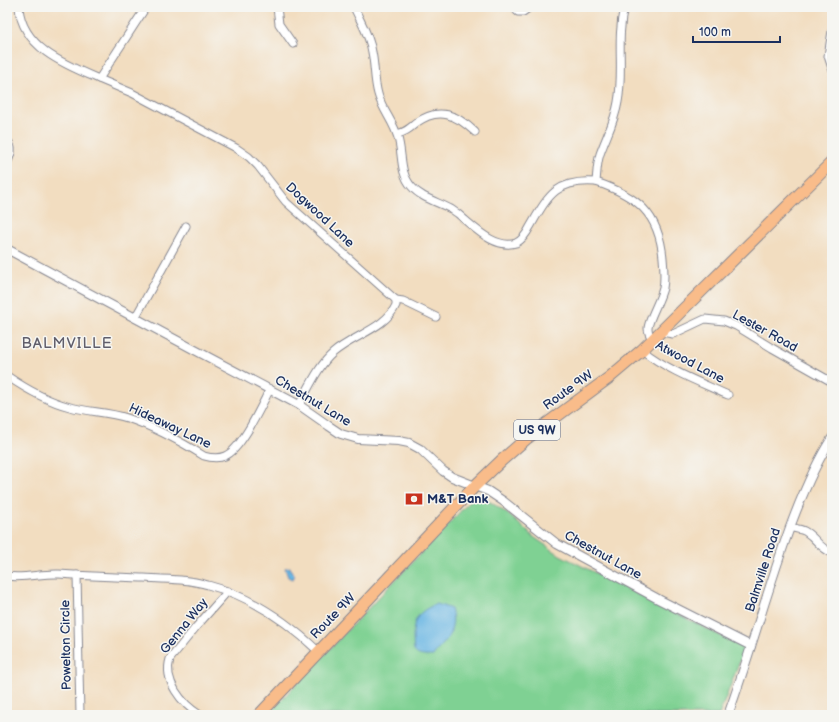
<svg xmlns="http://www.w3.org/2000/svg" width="839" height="722" font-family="'Balsamiq Sans',sans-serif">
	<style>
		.green { fill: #7fd193; stroke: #4d8078 }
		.water { fill: #69b6e3; stroke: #4272a0 }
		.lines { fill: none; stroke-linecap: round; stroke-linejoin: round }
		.stream { stroke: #69b6e3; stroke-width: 1.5 }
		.minor-casing { stroke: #86868f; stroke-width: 9 }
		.tertiary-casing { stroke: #86868f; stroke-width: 10 }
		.trunk-casing { stroke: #86868f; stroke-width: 13 }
		.minor { stroke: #fff; stroke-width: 7 }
		.tertiary { stroke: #fff; stroke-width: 8 }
		.trunk { stroke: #f9bc8a; stroke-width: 11 }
		.labels { text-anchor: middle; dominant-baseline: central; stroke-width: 3; stroke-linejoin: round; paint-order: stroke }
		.shield { fill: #f6f6f2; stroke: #5d6b8a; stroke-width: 1 }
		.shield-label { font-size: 12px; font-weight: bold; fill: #1b2f5e }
		.street-label { font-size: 13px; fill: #1b2f5e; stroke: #f6f6f2 }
		.poi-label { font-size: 13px; font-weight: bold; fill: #1b2f5e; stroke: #f6f6f2; text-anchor: start }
		.quarter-label { font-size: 15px; letter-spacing: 1px; fill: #605e6b; stroke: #f6f6f2 }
	</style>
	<rect width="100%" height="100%" fill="#f6f6f2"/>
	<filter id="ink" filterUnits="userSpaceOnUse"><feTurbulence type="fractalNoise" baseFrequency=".025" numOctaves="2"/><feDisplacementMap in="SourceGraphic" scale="8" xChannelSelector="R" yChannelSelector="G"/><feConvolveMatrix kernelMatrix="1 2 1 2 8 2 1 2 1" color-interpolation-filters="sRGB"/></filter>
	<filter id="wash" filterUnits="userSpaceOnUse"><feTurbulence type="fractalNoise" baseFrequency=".012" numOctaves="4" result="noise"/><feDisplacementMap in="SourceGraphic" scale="16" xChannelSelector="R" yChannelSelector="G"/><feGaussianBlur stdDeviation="0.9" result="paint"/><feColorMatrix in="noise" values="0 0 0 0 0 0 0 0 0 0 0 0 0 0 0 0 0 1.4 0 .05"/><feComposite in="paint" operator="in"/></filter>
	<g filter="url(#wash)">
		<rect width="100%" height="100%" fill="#f2ddc0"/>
		<path class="green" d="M 476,495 L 492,503 L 509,515 L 535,538 L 560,555 L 745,648 L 719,715 L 267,715 Z"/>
		<g class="water">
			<path d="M 290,567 L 292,573 L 295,576 L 292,579 L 288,577 L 285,568 Z"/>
			<path d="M 437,604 L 451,609 C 455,621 452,633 444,643 C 440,648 436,651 433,656 C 426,656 418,657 414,651 C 412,628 411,613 437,604 Z"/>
		</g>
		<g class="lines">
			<path class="stream" d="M 832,231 L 829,237 L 832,242"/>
		</g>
	</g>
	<g filter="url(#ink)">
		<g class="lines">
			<g class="minor-casing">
				<g id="minor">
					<path d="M 19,7 C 22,48 66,65 99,79 L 146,7"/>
					<path d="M 277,7 L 279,24 L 293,44"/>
					<path d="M 354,7 C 360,21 370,36 372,52 C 375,66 374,80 378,94 C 382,110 394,122 398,138 C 403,154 399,173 412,187 C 421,198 438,202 451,209 C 456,212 461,216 465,220 C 478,231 497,249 516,243 C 522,240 527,233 530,227 C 548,196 556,179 596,182"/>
					<path d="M 513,7 L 518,12 L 523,12 L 530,7"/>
					<path d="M 624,7 C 616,40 624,70 618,102 C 615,121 606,137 600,154 C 597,163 597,172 596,182 C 637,196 659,213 663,258 C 664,268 665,278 663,288 C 660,301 649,318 648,328 C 648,332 650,336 652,339"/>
					<path d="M 832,31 L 828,56 L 832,68"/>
					<path d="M 99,79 L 132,93 L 236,148 L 249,157 L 258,166 L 286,202 L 396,300 L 396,305 C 386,328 352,336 333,353 C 318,366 309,388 299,405"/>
					<path d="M 397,134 C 406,132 410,128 416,123 C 439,106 457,115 475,132"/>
					<path d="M 7,140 C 14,148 11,155 7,163"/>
					<path d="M 396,300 L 403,301 L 436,317"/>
					<path d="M 135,318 L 186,226"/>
					<path d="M 661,332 L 673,334 L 705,319 L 724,321 L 736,326 L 772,348 L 832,382"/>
					<path d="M 642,350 C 667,370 699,382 728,395"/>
					<path d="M 7,376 C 26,389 47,401 70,407 C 89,412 109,412 127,418 C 154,427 180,441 204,456 C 211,458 218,459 225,456 C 242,449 261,406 270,389"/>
					<path d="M 790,527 C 795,529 802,529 806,532 C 817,539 818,547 832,553"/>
					<path d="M 77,575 L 80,715"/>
					<path d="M 7,576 C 24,579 41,573 59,574 C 87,576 116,577 144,578 C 165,579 187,579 208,585 C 250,596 288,622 319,652"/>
					<path d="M 200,715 C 182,704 163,681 170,659 L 196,627 L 228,591"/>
				</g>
			</g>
			<g class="tertiary-casing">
				<g id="tertiary">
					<path d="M 7,249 L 193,349 L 299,405 L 329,426 L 341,434 L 358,439 L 399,441 L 409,443 L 420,449 L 443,471 L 452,477 L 488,491 L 503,501 L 557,544 L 660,600 L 751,646"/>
					<path d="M 728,715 C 751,652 768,586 792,522 C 803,493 815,464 832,438"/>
				</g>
			</g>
			<g class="trunk-casing">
				<path id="trunk" d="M 259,715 L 475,486 L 502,460 L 526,439 L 610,377 L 642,350 L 832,162"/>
			</g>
			<use href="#minor" class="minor"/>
			<use href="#tertiary" class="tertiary"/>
			<use href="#trunk" class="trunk"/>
		</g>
	</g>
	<defs>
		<g id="bank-bare" transform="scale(1.38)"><path d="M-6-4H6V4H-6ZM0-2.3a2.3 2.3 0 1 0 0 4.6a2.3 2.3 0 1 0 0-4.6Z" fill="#c8321e" stroke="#f6f6f2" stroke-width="2.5" paint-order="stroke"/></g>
	</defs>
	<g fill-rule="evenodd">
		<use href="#bank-bare" x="414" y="499"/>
	</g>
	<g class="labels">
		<rect class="shield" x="514" y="420" width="46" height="20" rx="3"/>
		<g class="shield-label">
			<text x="537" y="430">US 9W</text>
		</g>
		<g class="street-label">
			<text transform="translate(320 215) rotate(43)">Dogwood Lane</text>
			<text transform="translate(765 331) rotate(29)">Lester Road</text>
			<text transform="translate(690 362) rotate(28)">Atwood Lane</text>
			<text transform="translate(568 390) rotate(-36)">Route 9W</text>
			<text transform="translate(313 401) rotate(31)">Chestnut Lane</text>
			<text transform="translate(170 426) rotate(25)">Hideaway Lane</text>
			<text transform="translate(603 555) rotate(29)">Chestnut Lane</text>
			<text transform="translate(763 570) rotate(-72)">Balmville Road</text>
			<text transform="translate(333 616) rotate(-46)">Route 9W</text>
			<text transform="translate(184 626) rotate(-51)">Genna Way</text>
			<text transform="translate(66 645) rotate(-91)">Powelton Circle</text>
		</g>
		<g class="poi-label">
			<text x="427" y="499">M&amp;T Bank</text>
		</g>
		<g class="quarter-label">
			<text x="67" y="343">BALMVILLE</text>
		</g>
	</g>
	<rect width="839" height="722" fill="none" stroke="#f6f6f2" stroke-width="24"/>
	<path d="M693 36v6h87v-6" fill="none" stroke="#1b2f5e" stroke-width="2"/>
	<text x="699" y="36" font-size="12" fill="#1b2f5e" stroke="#f6f6f2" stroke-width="3" paint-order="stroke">100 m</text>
</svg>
